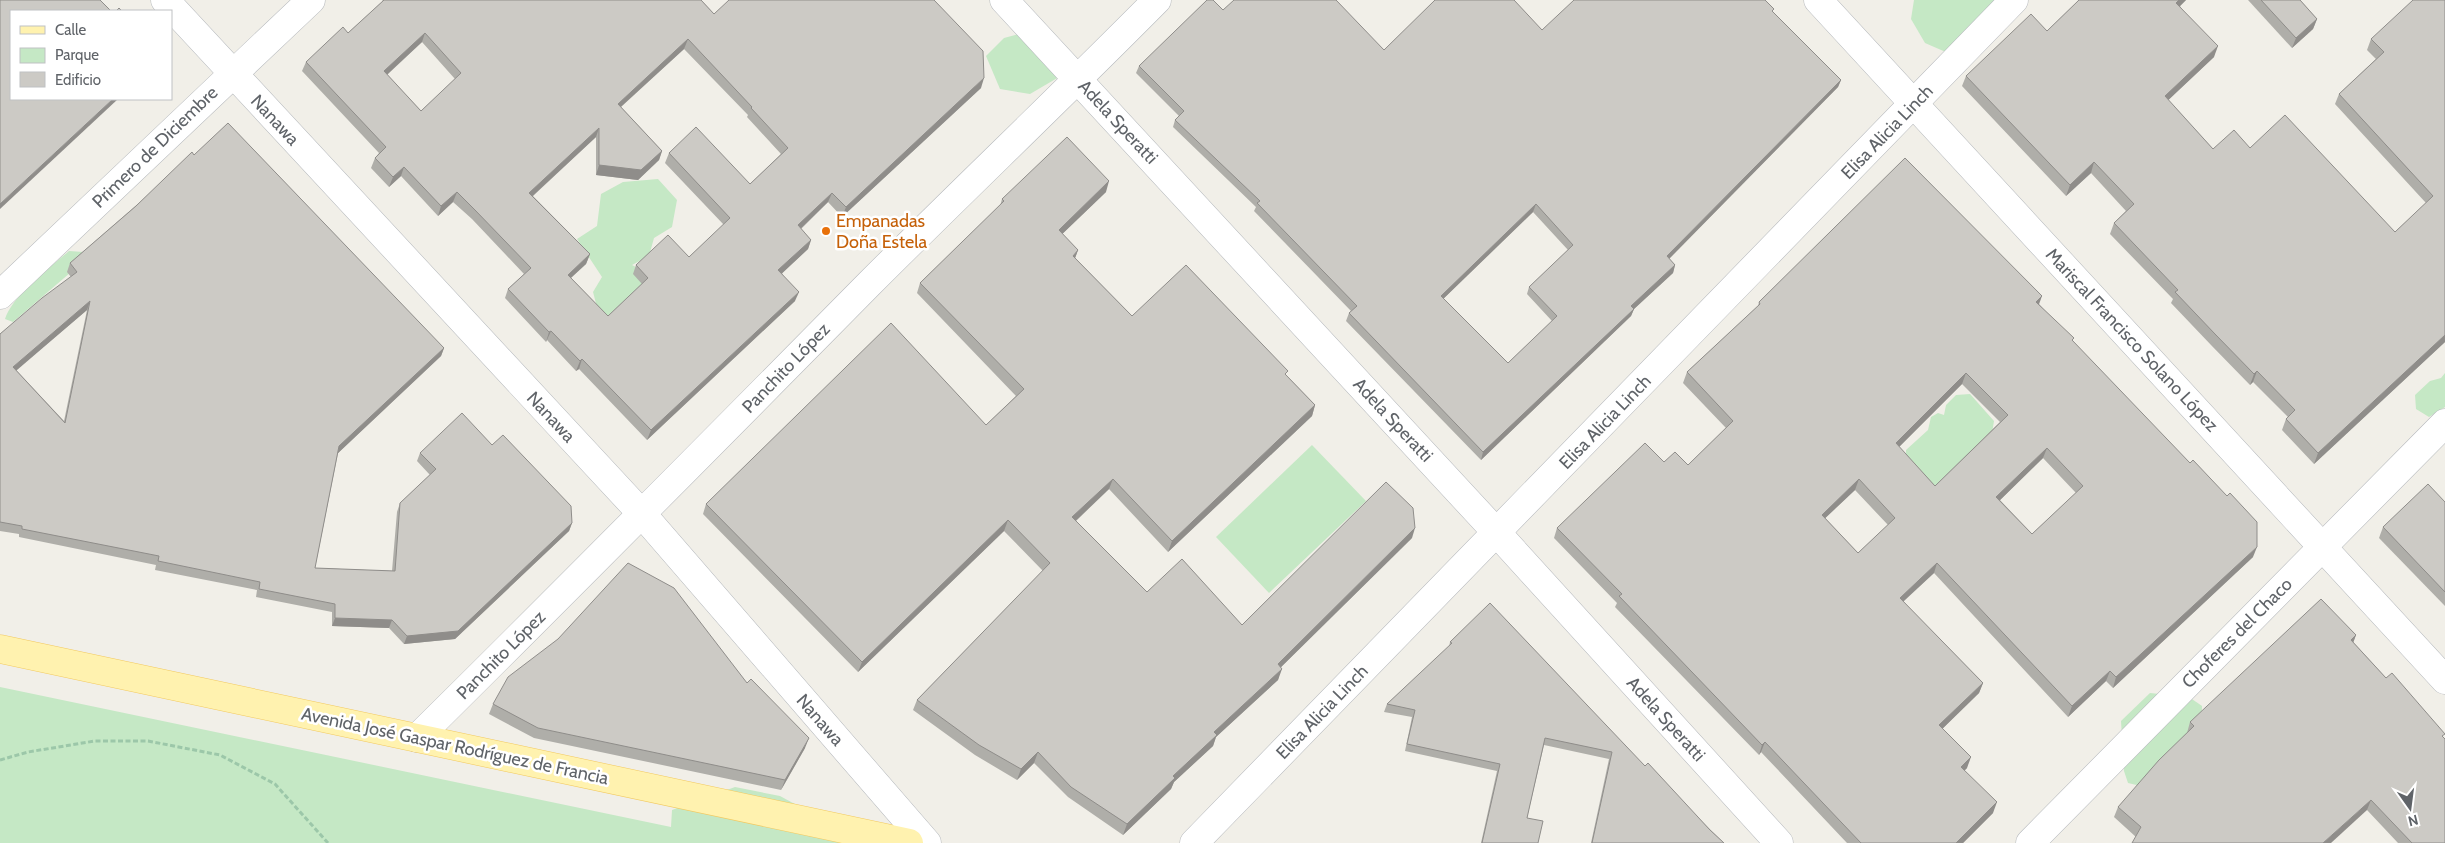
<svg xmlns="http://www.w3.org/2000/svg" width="2445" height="843" font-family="Cabin,sans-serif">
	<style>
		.green { fill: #c5e8c5 }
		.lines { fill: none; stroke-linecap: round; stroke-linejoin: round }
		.minor-casing { stroke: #b5b8bc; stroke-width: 29 }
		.major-casing { stroke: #f2c960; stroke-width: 29 }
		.path { stroke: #9cc7a9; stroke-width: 3; stroke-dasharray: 5 2.5; stroke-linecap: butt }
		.minor { stroke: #fff; stroke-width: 28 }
		.major { stroke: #fff2af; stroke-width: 28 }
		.wall { fill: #afaea9; fill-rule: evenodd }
		.shaded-wall { fill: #8f8d8a }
		.building { fill: #cccac5; stroke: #8f8d8a; fill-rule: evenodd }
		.food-dot { fill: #e8710a; stroke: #fff; stroke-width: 2 }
		.labels { text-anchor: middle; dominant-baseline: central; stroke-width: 5; stroke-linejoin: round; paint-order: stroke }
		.street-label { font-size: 18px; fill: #5f6368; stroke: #fff }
		.food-label { font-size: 18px; fill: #c56008; stroke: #fff; text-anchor: start }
	</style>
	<rect width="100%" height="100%" fill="#f1efe8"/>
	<g class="green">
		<path d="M 1914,0 L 2000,0 L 1948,53 L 1925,43 L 1911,19 Z"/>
		<path d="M 1026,32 L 1059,77 L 1030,94 L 1000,89 L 986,56 L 1004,38 Z"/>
		<path d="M 658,179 L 677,200 L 672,227 L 654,238 L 649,256 L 632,265 L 658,278 L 610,319 L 599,315 L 593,292 L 602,277 L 577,239 L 597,226 L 601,194 L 623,182 Z"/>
		<path d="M 69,251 L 84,252 L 78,266 L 13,322 L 5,319 C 12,296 50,267 69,251 Z"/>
		<path d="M 2445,373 L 2445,407 L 2429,417 L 2416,409 L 2415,395 L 2430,381 L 2441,378 Z"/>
		<path d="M 1970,394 L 1994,421 L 1992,433 L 1937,487 L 1906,462 L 1906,450 L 1928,430 L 1931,417 L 1938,413 L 1944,415 L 1946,405 L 1956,395 Z"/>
		<path d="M 1312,445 L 1366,501 L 1269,593 L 1216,537 Z"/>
		<path d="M 0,687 L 671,827 L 672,810 L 735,787 L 780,796 L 841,829 L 887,843 L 0,843 Z"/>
		<path d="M 2150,693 L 2189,697 L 2202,706 L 2201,755 L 2145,787 L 2128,783 L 2124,771 L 2121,721 Z"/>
	</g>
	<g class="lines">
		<g class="minor-casing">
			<g id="minor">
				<path d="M 165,0 L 643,515 L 927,843"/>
				<path d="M 1004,0 L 1497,533 L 1779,843"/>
				<path d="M 1818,0 L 2445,680"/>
				<path d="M 0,295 L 311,0"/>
				<path d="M 417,738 C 569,588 719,436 869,284 C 964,189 1062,96 1157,0"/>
				<path d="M 1194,843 L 2014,0"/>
				<path d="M 2030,843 L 2445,423"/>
			</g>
		</g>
		<g class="major-casing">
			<path id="major" d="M 0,649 L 909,843"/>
		</g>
		<path class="path" d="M 0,760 L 28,752 L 95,741 L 148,741 L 220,755 L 275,784 L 328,843"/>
		<use href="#minor" class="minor"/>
		<use href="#major" class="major"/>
	</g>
	<g class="wall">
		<path d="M 382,0 L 701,0 L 714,14 L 981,88 L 842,217 L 828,202 L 801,229 L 811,240 L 808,249 L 782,273 L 795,301 L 647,440 L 579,369 L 576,371 L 547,340 L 546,342 L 505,298 L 508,289 L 524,274 L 472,219 L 453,202 L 438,216 L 401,176 L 389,187 L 371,168 L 375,158 L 379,153 L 302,71 L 306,62 L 348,33 L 383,1 ZM 422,42 L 455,79 L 421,111 L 387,75 ZM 684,49 L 748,115 L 747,117 L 781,154 L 750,184 L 669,153 L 665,163 L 724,225 L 689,257 L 636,265 L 633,274 L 642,284 L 608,316 L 571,278 L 586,264 L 590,254 L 533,196 L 596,137 L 596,175 L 638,180 L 659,160 L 662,151 L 621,107 Z"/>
		<path d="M 2079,0 L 2186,0 L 2180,6 L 2214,57 L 2168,100 L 2213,149 L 2250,148 L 2395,232 L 2426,203 L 2335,104 L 2339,94 L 2376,59 L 2367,50 L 2371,39 L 2445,0 L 2445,342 L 2314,464 L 2282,430 L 2286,419 L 2288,417 L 2253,382 L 2250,385 L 2211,345 L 2171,303 L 2173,299 L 2110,234 L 2114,223 L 2126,211 L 2091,173 L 2066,196 L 1962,86 L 1966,76 L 2047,31 Z"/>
		<path d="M 2248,0 L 2300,0 L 2317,19 L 2313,29 L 2292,48 Z"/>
		<path d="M 1223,10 L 1384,50 L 1542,30 L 1773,12 L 1841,80 L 1838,87 L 1669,259 L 1675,265 L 1673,273 L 1634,309 L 1631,316 L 1481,460 L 1346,321 L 1349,313 L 1351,311 L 1254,211 L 1256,207 L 1173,127 L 1175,120 L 1179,116 L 1136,73 L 1139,66 ZM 1533,212 L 1568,250 L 1529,287 L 1527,294 L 1552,321 L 1508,363 L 1443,299 Z"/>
		<path d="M 194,155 L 444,348 L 441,356 L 338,453 L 315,568 L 392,571 L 397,512 L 400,503 L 430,475 L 417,461 L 420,453 L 492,445 L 572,523 L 569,531 L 455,639 L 404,644 L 389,628 L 332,626 L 332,612 L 256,597 L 257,590 L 155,570 L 156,565 L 19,537 L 19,534 L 0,531 L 0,334 L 71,277 L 67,272 L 70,263 ZM 87,310 L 64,421 L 16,370 Z"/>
		<path d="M 1106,192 L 1062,234 L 1078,250 L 1075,258 L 1132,316 L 1286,375 L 1315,405 L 1312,416 L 1168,552 L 1109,489 L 1076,521 L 1147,592 L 1242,625 L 1412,538 L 1281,667 L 1278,680 L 1216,737 L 1213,746 L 1174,782 L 1171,789 L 1123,835 L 1068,797 L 1034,763 L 1017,780 L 975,755 L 913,710 L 917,700 L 1043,571 L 1004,531 L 858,672 L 703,514 L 706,504 L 986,425 L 1016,396 L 917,293 L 920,283 L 1000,206 L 1002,199 Z"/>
		<path d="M 1759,302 L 2039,304 L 2073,342 L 2253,557 L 2113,688 L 2106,681 L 2068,717 L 1934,573 L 1903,602 L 1983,683 L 1979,693 L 1942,729 L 1967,768 L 1964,771 L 1993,813 L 1963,843 L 1847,843 L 1761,752 L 1759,755 L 1615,607 L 1617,603 L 1554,538 L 1557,528 L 1664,462 L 1688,465 L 1726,428 L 1683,383 L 1687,372 L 1758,306 ZM 1962,384 L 2000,422 L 1935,486 L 1899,447 ZM 2043,458 L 2076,493 L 2032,534 L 2000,500 ZM 1855,490 L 1888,525 L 1858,553 L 1825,518 Z"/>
		<path d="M 2445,502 L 2445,606 L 2379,538 L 2383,527 Z"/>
		<path d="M 2356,635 L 2353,642 L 2386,678 L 2443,737 L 2445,843 L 2398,843 L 2367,810 L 2136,837 L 2114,817 L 2118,807 L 2187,733 L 2190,722 Z"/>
		<path d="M 1450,642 L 1645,766 L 1724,843 L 1591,843 L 1609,759 L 1544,745 L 1527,818 L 1538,843 L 1481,843 L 1497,771 L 1405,751 L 1412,717 L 1384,712 L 1387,704 L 1449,647 Z"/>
		<path d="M 747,683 L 805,748 L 781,790 L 534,738 L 489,714 L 493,704 Z"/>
	</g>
	<g class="shaded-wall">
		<path d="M 2179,0 L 2186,0 L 2173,13 L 2176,3 Z"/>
		<path d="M 2317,19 L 2313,29 L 2292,48 L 2296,38 Z"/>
		<path d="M 425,33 L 422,42 L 380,81 L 384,71 Z"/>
		<path d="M 688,39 L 684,49 L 614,113 L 618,104 Z"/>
		<path d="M 2218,46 L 2214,57 L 2161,107 L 2165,96 Z"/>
		<path d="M 984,78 L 981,88 L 842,217 L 846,207 Z"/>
		<path d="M 1841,80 L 1838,87 L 1664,264 L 1667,256 Z"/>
		<path d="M 113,99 L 118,99 L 0,209 L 0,204 Z"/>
		<path d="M 599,128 L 596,137 L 526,202 L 529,193 Z"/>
		<path d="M 662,151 L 659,160 L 638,180 L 596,175 L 599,165 Z"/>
		<path d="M 2094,162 L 2091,173 L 2066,196 L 2070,185 Z"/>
		<path d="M 404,167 L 401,176 L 389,187 L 393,177 Z"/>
		<path d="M 1109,181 L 1106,192 L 1055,241 L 1059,230 Z"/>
		<path d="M 457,192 L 453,202 L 438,216 L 441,206 Z"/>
		<path d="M 832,193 L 828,202 L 794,235 L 798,225 Z"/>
		<path d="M 1536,204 L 1533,212 L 1438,304 L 1441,296 Z"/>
		<path d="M 811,240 L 808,249 L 775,280 L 778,270 Z"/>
		<path d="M 1078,250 L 1074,261 L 1073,256 Z"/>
		<path d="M 590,254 L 586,264 L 564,284 L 568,275 Z"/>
		<path d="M 1675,265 L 1673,273 L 1634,309 L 1631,316 L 1481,460 L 1483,452 L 1631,306 Z"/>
		<path d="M 799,292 L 795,301 L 647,440 L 651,430 Z"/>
		<path d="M 2042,296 L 2038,307 L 2036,302 Z"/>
		<path d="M 90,301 L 87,310 L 10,376 L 13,367 Z"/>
		<path d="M 551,331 L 547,340 L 546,342 L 549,332 Z"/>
		<path d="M 2445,335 L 2445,342 L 2314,464 L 2318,453 Z"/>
		<path d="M 444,348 L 441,356 L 336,455 L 339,446 Z"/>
		<path d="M 582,359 L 579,369 L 576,371 L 580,361 Z"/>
		<path d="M 2257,371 L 2253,382 L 2250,385 L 2254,374 Z"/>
		<path d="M 1966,373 L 1962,384 L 1892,454 L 1896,443 Z"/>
		<path d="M 1315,405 L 1312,416 L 1168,552 L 1172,541 Z"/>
		<path d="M 2047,448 L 2043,458 L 1993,507 L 1996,497 Z"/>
		<path d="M 1113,479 L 1109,489 L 1068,528 L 1072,517 Z"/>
		<path d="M 1859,479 L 1855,490 L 1818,525 L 1822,515 Z"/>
		<path d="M 1008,520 L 1004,531 L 858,672 L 862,662 Z"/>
		<path d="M 572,523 L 569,531 L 455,639 L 404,644 L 407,636 Z"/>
		<path d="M 1415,528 L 1412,538 L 1274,674 L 1278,664 Z"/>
		<path d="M 2257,547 L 2253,557 L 2113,688 L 2116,677 Z"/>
		<path d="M 1937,563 L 1934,573 L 1896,608 L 1900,598 Z"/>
		<path d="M 335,618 L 392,620 L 389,628 L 332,626 Z"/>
		<path d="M 2356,635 L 2352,646 L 2351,640 Z"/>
		<path d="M 1282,669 L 1278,680 L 1216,737 L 1213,746 L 1174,782 L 1171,789 L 1123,835 L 1127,824 L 1214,732 Z"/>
		<path d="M 2110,671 L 2106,681 L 2068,717 L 2072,706 Z"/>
		<path d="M 1983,683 L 1979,693 L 1935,736 L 1939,725 Z"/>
		<path d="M 809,738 L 805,748 L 781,790 L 785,780 Z"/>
		<path d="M 1765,742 L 1761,752 L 1759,755 L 1762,745 Z"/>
		<path d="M 1038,752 L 1034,763 L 1017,780 L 1021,769 Z"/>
		<path d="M 1971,757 L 1967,768 L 1957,778 L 1961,767 Z"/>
		<path d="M 2371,800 L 2367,810 L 2331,843 L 2323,843 Z"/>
		<path d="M 1997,802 L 1993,813 L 1963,843 L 1956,843 Z"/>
	</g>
	<g class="building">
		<path d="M 0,0 L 100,0 L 111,11 L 11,11 L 11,99 L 113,99 L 0,204 Z"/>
		<path d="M 384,0 L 701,0 L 714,14 L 729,0 L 934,0 L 983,51 L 984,78 L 846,207 L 832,193 L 798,225 L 811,240 L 778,270 L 799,292 L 651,430 L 582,359 L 580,361 L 551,331 L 549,332 L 508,289 L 531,268 L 475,210 L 457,192 L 441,206 L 404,167 L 393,177 L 375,158 L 386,147 L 306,62 L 343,27 L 348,33 ZM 425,33 L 461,73 L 421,111 L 384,71 ZM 688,39 L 752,107 L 751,108 L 788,148 L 750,184 L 696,127 L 669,153 L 730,218 L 689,257 L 668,235 L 636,265 L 648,278 L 608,316 L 568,275 L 590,254 L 529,193 L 599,128 L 599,165 L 641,170 L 662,151 L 618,104 Z"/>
		<path d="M 1207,0 L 1213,0 L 1223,10 L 1234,0 L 1336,0 L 1384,50 L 1435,0 L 1514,0 L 1542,30 L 1574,0 L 1765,0 L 1774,9 L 1772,11 L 1841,80 L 1667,256 L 1675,265 L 1631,306 L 1634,309 L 1483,452 L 1349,313 L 1357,306 L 1257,203 L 1260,201 L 1175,120 L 1184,111 L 1139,66 ZM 1536,204 L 1573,245 L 1529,287 L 1557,316 L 1508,363 L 1441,296 Z"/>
		<path d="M 2079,0 L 2179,0 L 2176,3 L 2218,46 L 2165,96 L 2213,149 L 2234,130 L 2250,148 L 2285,115 L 2395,232 L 2433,196 L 2339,94 L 2384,52 L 2371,39 L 2413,0 L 2445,0 L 2445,335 L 2318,453 L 2286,419 L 2295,410 L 2257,371 L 2254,374 L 2215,334 L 2175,292 L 2178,290 L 2114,223 L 2134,204 L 2094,162 L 2070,185 L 1966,76 L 2031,14 L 2047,31 Z"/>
		<path d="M 2261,0 L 2300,0 L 2317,19 L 2296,38 Z"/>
		<path d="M 119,8 L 122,11 L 116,11 Z"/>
		<path d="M 228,123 L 444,348 L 339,446 L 315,568 L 395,571 L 400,503 L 436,469 L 420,453 L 462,413 L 492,445 L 503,435 L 571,506 L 572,523 L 458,631 L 407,636 L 392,620 L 335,618 L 335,604 L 259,589 L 260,582 L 158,561 L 159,556 L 22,529 L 22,526 L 0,522 L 0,334 L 42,298 L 77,272 L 70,263 L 136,206 L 192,152 L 194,155 ZM 90,301 L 65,423 L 13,367 Z"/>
		<path d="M 1067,137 L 1109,181 L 1059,230 L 1078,250 L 1073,256 L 1132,316 L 1186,265 L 1288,371 L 1285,374 L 1315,405 L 1172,541 L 1113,479 L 1072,517 L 1147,592 L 1182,559 L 1242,625 L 1386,482 L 1413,508 L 1415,528 L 1278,664 L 1282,669 L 1214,732 L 1217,735 L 1173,776 L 1175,778 L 1127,824 L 1071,787 L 1038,752 L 1021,769 L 979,745 L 917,700 L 1050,563 L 1008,520 L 862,662 L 706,504 L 891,323 L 986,425 L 1024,389 L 920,283 L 1004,201 L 1002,199 Z"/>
		<path d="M 1905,158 L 2042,296 L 2036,302 L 2074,338 L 2072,340 L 2190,463 L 2193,460 L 2227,496 L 2230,493 L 2257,522 L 2257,547 L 2116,677 L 2110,671 L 2072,706 L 1937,563 L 1900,598 L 1983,683 L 1939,725 L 1971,757 L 1961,767 L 1997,802 L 1956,843 L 1861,843 L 1765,742 L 1762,745 L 1619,596 L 1622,594 L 1557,528 L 1645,443 L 1664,462 L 1675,452 L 1688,465 L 1733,421 L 1687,372 L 1760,304 L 1759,302 ZM 1966,373 L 2008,415 L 1935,486 L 1896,443 ZM 2047,448 L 2083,486 L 2032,534 L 1996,497 ZM 1859,479 L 1895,518 L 1858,553 L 1822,515 Z"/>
		<path d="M 2428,484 L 2445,502 L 2445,592 L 2383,527 Z"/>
		<path d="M 628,563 L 674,588 L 747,683 L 751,679 L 809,738 L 785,780 L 538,728 L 493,704 L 508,677 L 558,639 Z"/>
		<path d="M 2321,599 L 2356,635 L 2351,640 L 2386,678 L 2392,673 L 2445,734 L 2442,736 L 2445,739 L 2445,843 L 2412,843 L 2371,800 L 2323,843 L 2132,843 L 2141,827 L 2118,807 L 2159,760 L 2194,726 L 2190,722 Z"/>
		<path d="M 1490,603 L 1645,766 L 1648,763 L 1710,830 L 1724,843 L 1592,843 L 1612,752 L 1545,738 L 1527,818 L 1543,821 L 1538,843 L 1482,843 L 1500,764 L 1407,744 L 1415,710 L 1387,704 L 1452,643 L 1450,642 Z"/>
	</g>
	<circle class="food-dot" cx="826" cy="231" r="5"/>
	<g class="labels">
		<g class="street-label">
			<text transform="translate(275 120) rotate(47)">Nanawa</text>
			<text transform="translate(1118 122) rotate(47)">Adela Speratti</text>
			<text transform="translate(1887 132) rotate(-46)">Elisa Alicia Linch</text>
			<text transform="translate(155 147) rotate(-44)">Primero de Diciembre</text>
			<text transform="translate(2132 340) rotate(47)">Mariscal Francisco Solano López</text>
			<text transform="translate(786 368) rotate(-46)">Panchito López</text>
			<text transform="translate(551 417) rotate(47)">Nanawa</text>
			<text transform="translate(1393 420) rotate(47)">Adela Speratti</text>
			<text transform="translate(1605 422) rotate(-46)">Elisa Alicia Linch</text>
			<text transform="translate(2237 633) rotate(-45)">Choferes del Chaco</text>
			<text transform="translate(501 655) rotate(-45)">Panchito López</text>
			<text transform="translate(1322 712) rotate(-46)">Elisa Alicia Linch</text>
			<text transform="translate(1666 719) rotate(48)">Adela Speratti</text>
			<text transform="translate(820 720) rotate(49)">Nanawa</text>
			<text transform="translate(455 746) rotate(12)">Avenida José Gaspar Rodríguez de Francia</text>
		</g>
		<g class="food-label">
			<text x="836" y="221">Empanadas<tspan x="836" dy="21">Doña Estela</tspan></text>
		</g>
	</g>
	<rect x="10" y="10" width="162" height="90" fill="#ffffff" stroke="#bfc1c3"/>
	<rect x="20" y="26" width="25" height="8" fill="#fff2af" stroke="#bfc1c3"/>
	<text x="55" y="35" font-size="15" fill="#5f6368">Calle</text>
	<rect x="20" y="48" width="25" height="15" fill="#c5e8c5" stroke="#bfc1c3"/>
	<text x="55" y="60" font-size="15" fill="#5f6368">Parque</text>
	<rect x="20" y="72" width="25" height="15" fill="#cccac5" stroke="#bfc1c3"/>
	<text x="55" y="85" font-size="15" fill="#5f6368">Edificio</text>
	<g transform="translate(2410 808) rotate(166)" stroke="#ffffff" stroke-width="4" paint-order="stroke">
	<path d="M0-4L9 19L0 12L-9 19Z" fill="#5f6368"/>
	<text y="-8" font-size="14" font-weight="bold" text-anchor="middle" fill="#5f6368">N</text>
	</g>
</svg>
